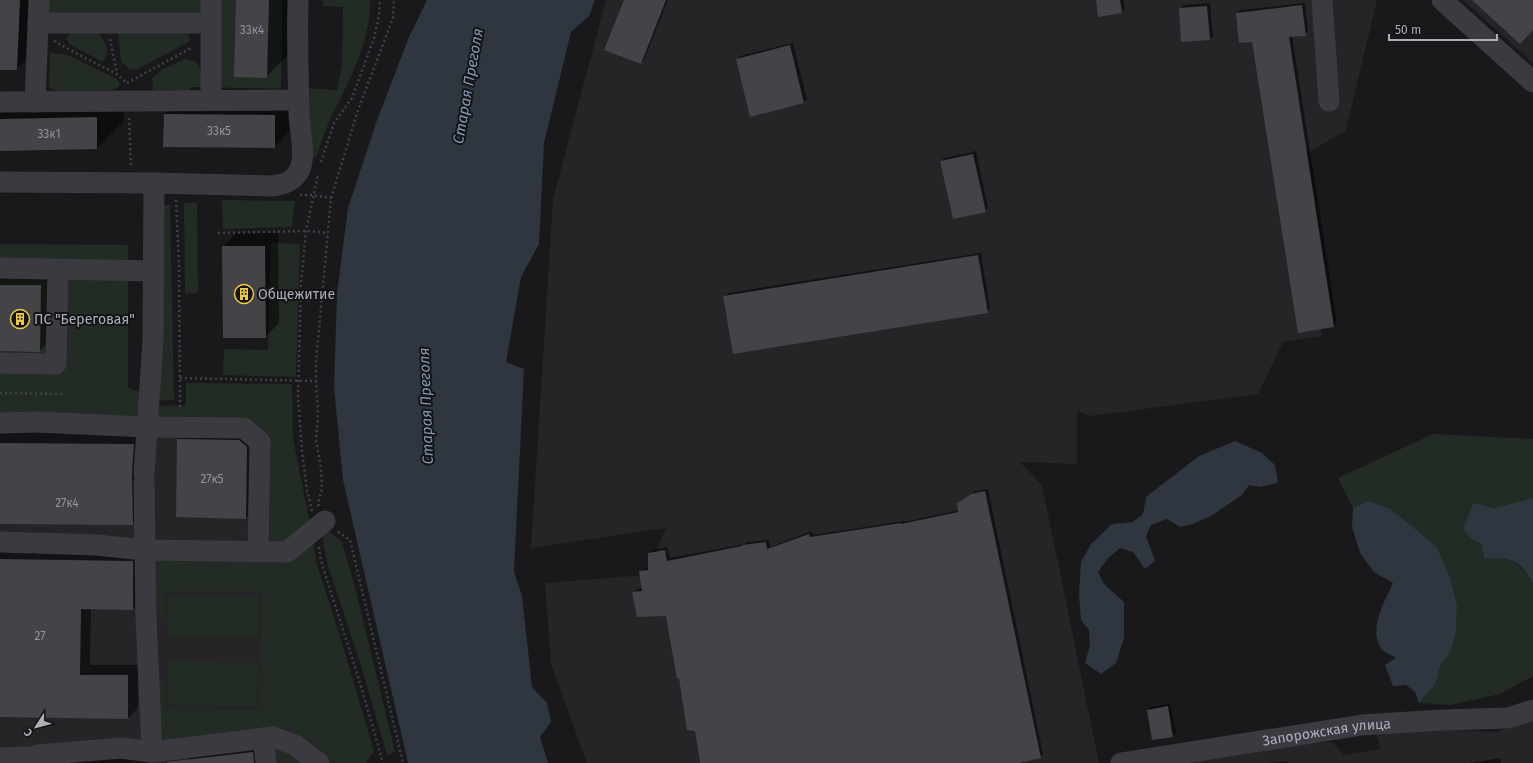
<svg xmlns="http://www.w3.org/2000/svg" width="1533" height="763" font-family="'Fira Sans',sans-serif">
	<style>
		.built { fill: #252528 }
		.green { fill: #232b25 }
		.water { fill: #2f363f }
		.shadow { fill: #0007 }
		.building { fill: #434348 }
		.lines { fill: none; stroke-linecap: round; stroke-linejoin: round }
		.path { stroke: #404147; stroke-width: 2.5; stroke-dasharray: 2 3; stroke-linecap: butt }
		.minor { stroke: #3a3a40; stroke-width: 21 }
		.labels { text-anchor: middle; dominant-baseline: central; stroke-width: 4; stroke-linejoin: round; paint-order: stroke }
		.number-label { font-size: 12px; fill: #92939e }
		.poi-label { font-size: 14px; fill: #acaeba; stroke: #141416; text-anchor: start }
		.street-label { font-size: 14px; fill: #acaeba; stroke: #141416 }
		.water-label { font-size: 15px; font-style: italic; fill: #8497b4; stroke: #141416 }
	</style>
	<rect width="100%" height="100%" fill="#19191b"/>
	<g class="built">
		<path d="M 606,0 L 1377,0 L 1346,130 L 1294,161 L 1322,336 L 1283,342 L 1258,394 L 1091,416 L 1077,411 L 1077,464 L 1020,462 L 1042,485 L 1099,763 L 587,763 L 551,664 L 545,583 L 646,575 L 666,528 L 531,548 L 553,199 Z"/>
		<path d="M 1463,0 L 1533,0 L 1533,63 Z"/>
		<path d="M 286,401 L 349,763 L 0,763 L 0,405 L 132,407 Z"/>
		<path d="M 1533,720 L 1533,763 L 1182,763 L 1285,745 L 1332,742 L 1344,755 L 1381,749 L 1376,734 L 1430,729 L 1496,732 Z"/>
	</g>
	<g class="green">
		<path d="M 43,0 L 206,0 L 204,15 L 46,15 Z"/>
		<path d="M 218,0 L 282,0 L 281,95 L 223,95 L 218,89 Z"/>
		<path d="M 323,0 L 370,0 C 371,44 347,84 329,122 C 324,134 320,146 316,157 L 307,157 L 303,88 L 337,90 L 342,65 L 343,7 L 323,6 Z"/>
		<path d="M 118,31 L 188,31 L 190,41 L 136,70 L 129,69 L 121,61 Z"/>
		<path d="M 71,33 L 98,33 C 106,42 111,52 102,62 L 68,43 L 67,37 Z"/>
		<path d="M 50,53 L 68,55 L 117,79 L 120,86 L 112,90 L 55,91 L 49,87 Z"/>
		<path d="M 185,59 L 195,61 L 201,70 L 204,87 L 196,92 L 175,90 L 153,90 L 152,78 L 163,69 Z"/>
		<path d="M 222,200 L 295,201 L 292,227 L 223,229 Z"/>
		<path d="M 184,203 L 197,203 L 198,293 L 185,294 Z"/>
		<path d="M 160,205 L 170,205 L 174,400 L 157,401 Z"/>
		<path d="M 271,243 L 300,244 L 296,377 L 223,375 L 224,349 L 268,350 Z"/>
		<path d="M 0,244 L 128,245 L 128,388 L 144,393 L 140,421 L 0,417 Z"/>
		<path d="M 186,383 L 292,384 L 293,439 L 310,524 L 284,547 L 265,543 L 264,440 L 153,423 L 153,409 L 186,407 Z"/>
		<path d="M 1433,434 L 1533,439 L 1533,498 L 1494,508 L 1473,503 L 1469,516 L 1472,539 L 1482,545 L 1484,559 C 1510,557 1521,560 1533,584 L 1533,676 L 1500,694 L 1450,705 L 1419,703 L 1435,685 L 1440,667 L 1451,651 L 1456,632 L 1457,605 L 1450,577 L 1437,547 L 1391,509 L 1368,501 L 1353,508 L 1338,478 Z"/>
		<path d="M 325,528 L 342,542 L 357,595 L 395,752 L 387,755 L 359,659 L 328,566 L 323,543 Z"/>
		<path d="M 313,540 L 316,561 L 342,643 L 374,751 L 366,763 L 335,763 L 288,728 L 168,743 L 158,732 L 158,683 L 164,683 L 165,708 L 259,709 L 262,591 L 166,591 L 165,617 L 156,617 L 157,564 L 163,555 Z"/>
		<path d="M 169,594 L 258,595 L 257,638 L 169,638 Z"/>
		<path d="M 169,661 L 258,663 L 257,706 L 168,705 Z"/>
		<path d="M 289,747 L 306,763 L 273,763 L 271,748 Z"/>
	</g>
	<g class="water">
		<path d="M 427,0 L 595,0 L 589,16 L 571,32 L 544,143 L 539,244 L 521,277 L 506,362 L 524,369 L 514,572 L 522,596 L 532,687 L 547,703 L 551,722 L 540,737 L 548,763 L 408,763 L 343,480 L 334,387 L 337,294 L 348,208 L 377,120 L 409,37 Z"/>
		<path d="M 1235,441 L 1262,453 L 1275,465 L 1278,483 L 1260,487 L 1249,485 L 1242,495 L 1211,516 L 1193,524 L 1180,527 L 1167,519 L 1151,525 L 1146,536 L 1155,561 L 1145,569 L 1133,552 L 1120,548 L 1108,558 L 1098,572 L 1104,584 L 1124,602 L 1124,638 L 1116,663 L 1101,674 L 1085,663 L 1090,645 L 1089,630 L 1081,620 L 1079,595 L 1081,562 L 1091,544 L 1112,524 L 1133,522 L 1143,514 L 1146,497 L 1199,456 Z"/>
		<path d="M 1533,498 L 1533,584 C 1521,559 1510,557 1484,559 L 1482,545 L 1472,539 L 1463,530 L 1473,503 L 1494,508 Z"/>
		<path d="M 1368,501 L 1391,509 L 1437,547 L 1450,577 L 1457,605 L 1456,632 L 1451,651 L 1440,667 L 1435,685 L 1419,703 L 1415,692 L 1406,685 L 1393,686 L 1385,665 L 1396,658 C 1392,655 1383,652 1381,648 C 1368,629 1385,601 1393,583 L 1374,572 L 1360,553 L 1352,527 L 1353,508 Z"/>
	</g>
	<g class="shadow">
		<path d="M 0,0 L 45,0 L 43,42 L 16,69 L 0,69 Z"/>
		<path d="M 237,0 L 295,0 L 293,50 L 266,77 Z"/>
		<path d="M 625,0 L 668,0 L 644,60 L 641,63 Z"/>
		<path d="M 1097,0 L 1124,0 L 1125,9 L 1122,12 L 1099,16 Z"/>
		<path d="M 1210,3 L 1213,36 L 1210,39 L 1180,9 L 1183,5 Z"/>
		<path d="M 1305,3 L 1308,31 L 1305,35 L 1292,36 L 1337,323 L 1334,326 L 1253,41 L 1237,13 L 1240,10 Z"/>
		<path d="M 793,43 L 807,99 L 804,102 L 751,115 L 737,59 L 740,56 Z"/>
		<path d="M 192,87 L 301,89 L 301,120 L 274,147 L 165,114 Z"/>
		<path d="M 123,91 L 124,121 L 97,148 L 0,150 L 0,114 L 21,93 Z"/>
		<path d="M 976,151 L 988,208 L 985,211 L 941,161 L 944,158 Z"/>
		<path d="M 236,233 L 278,233 L 279,323 L 265,337 L 223,247 Z"/>
		<path d="M 981,253 L 990,309 L 987,312 L 725,297 L 728,293 Z"/>
		<path d="M 0,275 L 51,276 L 50,340 L 39,351 L 0,350 Z"/>
		<path d="M 191,427 L 253,427 L 259,505 L 246,518 L 178,440 Z"/>
		<path d="M 0,430 L 147,431 L 146,511 L 132,524 L 0,523 Z"/>
		<path d="M 988,489 L 1043,754 L 1040,758 L 1016,763 L 701,763 L 696,730 L 680,677 L 667,615 L 634,593 L 637,589 L 643,588 L 640,572 L 643,569 L 649,568 L 649,554 L 652,550 L 667,547 L 670,558 L 744,544 L 746,542 L 769,540 L 770,547 L 812,531 L 813,535 L 904,521 L 904,522 L 959,510 L 961,500 L 975,491 Z"/>
		<path d="M 0,549 L 143,551 L 143,599 L 132,609 L 91,608 L 90,665 L 138,665 L 138,708 L 128,718 L 0,716 Z"/>
		<path d="M 1170,704 L 1176,733 L 1172,736 L 1148,710 L 1151,707 Z"/>
		<path d="M 266,739 L 276,763 L 188,763 L 188,760 L 201,747 Z"/>
		<path d="M 153,750 L 154,763 L 42,763 Z"/>
		<path d="M 1500,758 L 1501,763 L 1470,763 Z"/>
		<path d="M 1288,761 L 1288,763 L 1269,763 Z"/>
	</g>
	<g class="building">
		<path d="M 0,0 L 20,0 L 17,70 L 0,70 Z"/>
		<path d="M 236,0 L 269,0 L 267,78 L 234,77 Z"/>
		<path d="M 624,0 L 666,0 L 641,64 L 604,50 Z"/>
		<path d="M 1096,0 L 1120,0 L 1122,13 L 1098,17 Z"/>
		<path d="M 1472,0 L 1533,0 L 1533,30 L 1520,44 Z"/>
		<path d="M 1302,5 L 1306,36 L 1289,37 L 1334,327 L 1298,333 L 1252,42 L 1239,43 L 1236,13 Z"/>
		<path d="M 1207,6 L 1210,40 L 1181,42 L 1179,8 Z"/>
		<path d="M 790,45 L 804,103 L 750,117 L 736,59 Z"/>
		<path d="M 164,114 L 275,115 L 275,148 L 163,147 Z"/>
		<path d="M 97,117 L 97,149 L 0,151 L 0,119 Z"/>
		<path d="M 973,154 L 986,212 L 953,219 L 940,161 Z"/>
		<path d="M 222,246 L 265,246 L 266,338 L 223,338 Z"/>
		<path d="M 978,255 L 988,313 L 733,354 L 723,296 Z"/>
		<path d="M 0,285 L 41,285 L 40,352 L 0,351 Z"/>
		<path d="M 177,439 L 239,440 L 247,447 L 246,519 L 176,517 Z"/>
		<path d="M 0,443 L 134,444 L 132,473 L 133,525 L 0,524 Z"/>
		<path d="M 985,491 L 1041,758 L 1019,763 L 700,763 L 695,731 L 687,730 L 679,678 L 677,679 L 666,616 L 637,617 L 632,592 L 642,591 L 639,571 L 648,570 L 648,553 L 665,550 L 667,561 L 742,546 L 742,545 L 766,542 L 767,549 L 809,534 L 810,537 L 901,523 L 901,524 L 958,512 L 957,503 L 971,494 Z"/>
		<path d="M 0,559 L 133,561 L 133,610 L 81,609 L 80,675 L 128,675 L 128,719 L 0,717 Z"/>
		<path d="M 1168,706 L 1173,737 L 1152,740 L 1147,710 Z"/>
		<path d="M 253,752 L 254,763 L 167,763 L 167,762 Z"/>
	</g>
	<g class="lines">
		<g class="path">
			<path d="M 110,39 L 117,73"/>
			<path d="M 54,41 L 83,57 L 117,74 L 127,83"/>
			<path d="M 127,83 L 193,47"/>
			<path d="M 129,118 L 131,167"/>
			<path d="M 321,162 L 334,123 L 352,98 L 374,38 L 379,16 L 380,0"/>
			<path d="M 300,195 L 313,195 L 331,198"/>
			<path d="M 176,200 L 179,264 L 180,410"/>
			<path d="M 218,233 L 306,231 L 328,233"/>
			<path d="M 180,378 L 316,381"/>
			<path d="M 0,393 L 63,394"/>
			<path d="M 319,506 L 318,503 L 322,489 L 321,468 L 316,440 L 318,414 L 316,381 L 316,362 L 331,198 L 358,110 L 393,18 L 394,0"/>
			<path d="M 312,511 L 307,490 L 302,451 L 298,396 L 301,283 L 306,231 L 318,174"/>
			<path d="M 338,532 L 350,540 L 403,763"/>
			<path d="M 319,547 L 321,561 L 361,686 L 383,763"/>
		</g>
		<g class="minor">
			<path d="M 211,0 L 211,100"/>
			<path d="M 1322,0 L 1329,101"/>
			<path d="M 1442,0 L 1533,82"/>
			<path d="M 38,23 L 211,23"/>
			<path d="M 0,102 L 299,100"/>
			<path d="M 35,102 L 39,0"/>
			<path d="M 0,182 L 154,183 L 271,186 C 283,185 293,182 299,171 C 307,156 299,129 299,113 C 298,75 297,38 298,0"/>
			<path d="M 0,268 L 154,271"/>
			<path d="M 0,363 L 56,364 L 58,269"/>
			<path d="M 0,423 L 37,422 L 147,427 L 244,428 L 260,442 L 258,550"/>
			<path d="M 144,474 L 153,341 L 154,183"/>
			<path d="M 144,482 L 146,617 L 152,752 L 273,737 L 295,745 L 319,763"/>
			<path d="M 0,542 L 30,543"/>
			<path d="M 37,543 L 96,545 L 145,550 L 287,552 L 325,521"/>
			<path d="M 263,738 L 266,763"/>
			<path d="M 37,755 L 121,748 L 152,752"/>
			<path d="M 0,758 L 29,757"/>
			<path id="s1" d="M 1121,763 L 1362,725 L 1442,720 L 1508,718 L 1533,710"/>
		</g>
	</g>
	<defs>
		<g id="building-ring" transform="scale(1)"><circle r="9.5" fill="#141416" stroke="#efca3d" stroke-width="1.5"/><path d="M-4-6H4V6H1V3H-1V6H-4ZM-2.5-4.3h1.7v1.8h-1.7ZM.8-4.3h1.7v1.8H.8ZM-2.5-1h1.7V.8h-1.7ZM.8-1h1.7V.8H.8Z" fill="#efca3d"/></g>
	</defs>
	<g fill-rule="evenodd">
		<use href="#building-ring" x="244" y="294"/>
		<use href="#building-ring" x="20" y="319"/>
	</g>
	<g class="labels">
		<g class="number-label">
			<text x="252" y="30">33к4</text>
			<text x="219" y="131">33к5</text>
			<text x="49" y="134">33к1</text>
			<text x="212" y="479">27к5</text>
			<text x="67" y="503">27к4</text>
			<text x="40" y="636">27</text>
		</g>
		<g class="poi-label">
			<text x="258" y="294">Общежитие</text>
			<text x="34" y="319">ПС "Береговая"</text>
		</g>
		<g class="street-label">
			<text stroke="none"><textPath href="#s1" startOffset="208">Запорожская улица</textPath></text>
		</g>
		<g class="water-label">
			<text transform="translate(468 86) rotate(-80)">Старая Преголя</text>
			<text transform="translate(426 406) rotate(-92)">Старая Преголя</text>
		</g>
	</g>
	<g transform="translate(36 727) rotate(234)" stroke="#141416" stroke-width="3" paint-order="stroke">
	<path d="M0-3L7 15L0 10L-7 15Z" fill="#acaeba"/>
	<text y="-6" font-size="11" font-weight="bold" text-anchor="middle" fill="#acaeba">С</text>
	</g>
	<path d="M1389 34v6h108v-6" fill="none" stroke="#acaeba" stroke-width="2"/>
	<text x="1395" y="34" font-size="12" fill="#acaeba" stroke="#141416" stroke-width="3" paint-order="stroke">50 m</text>
</svg>
